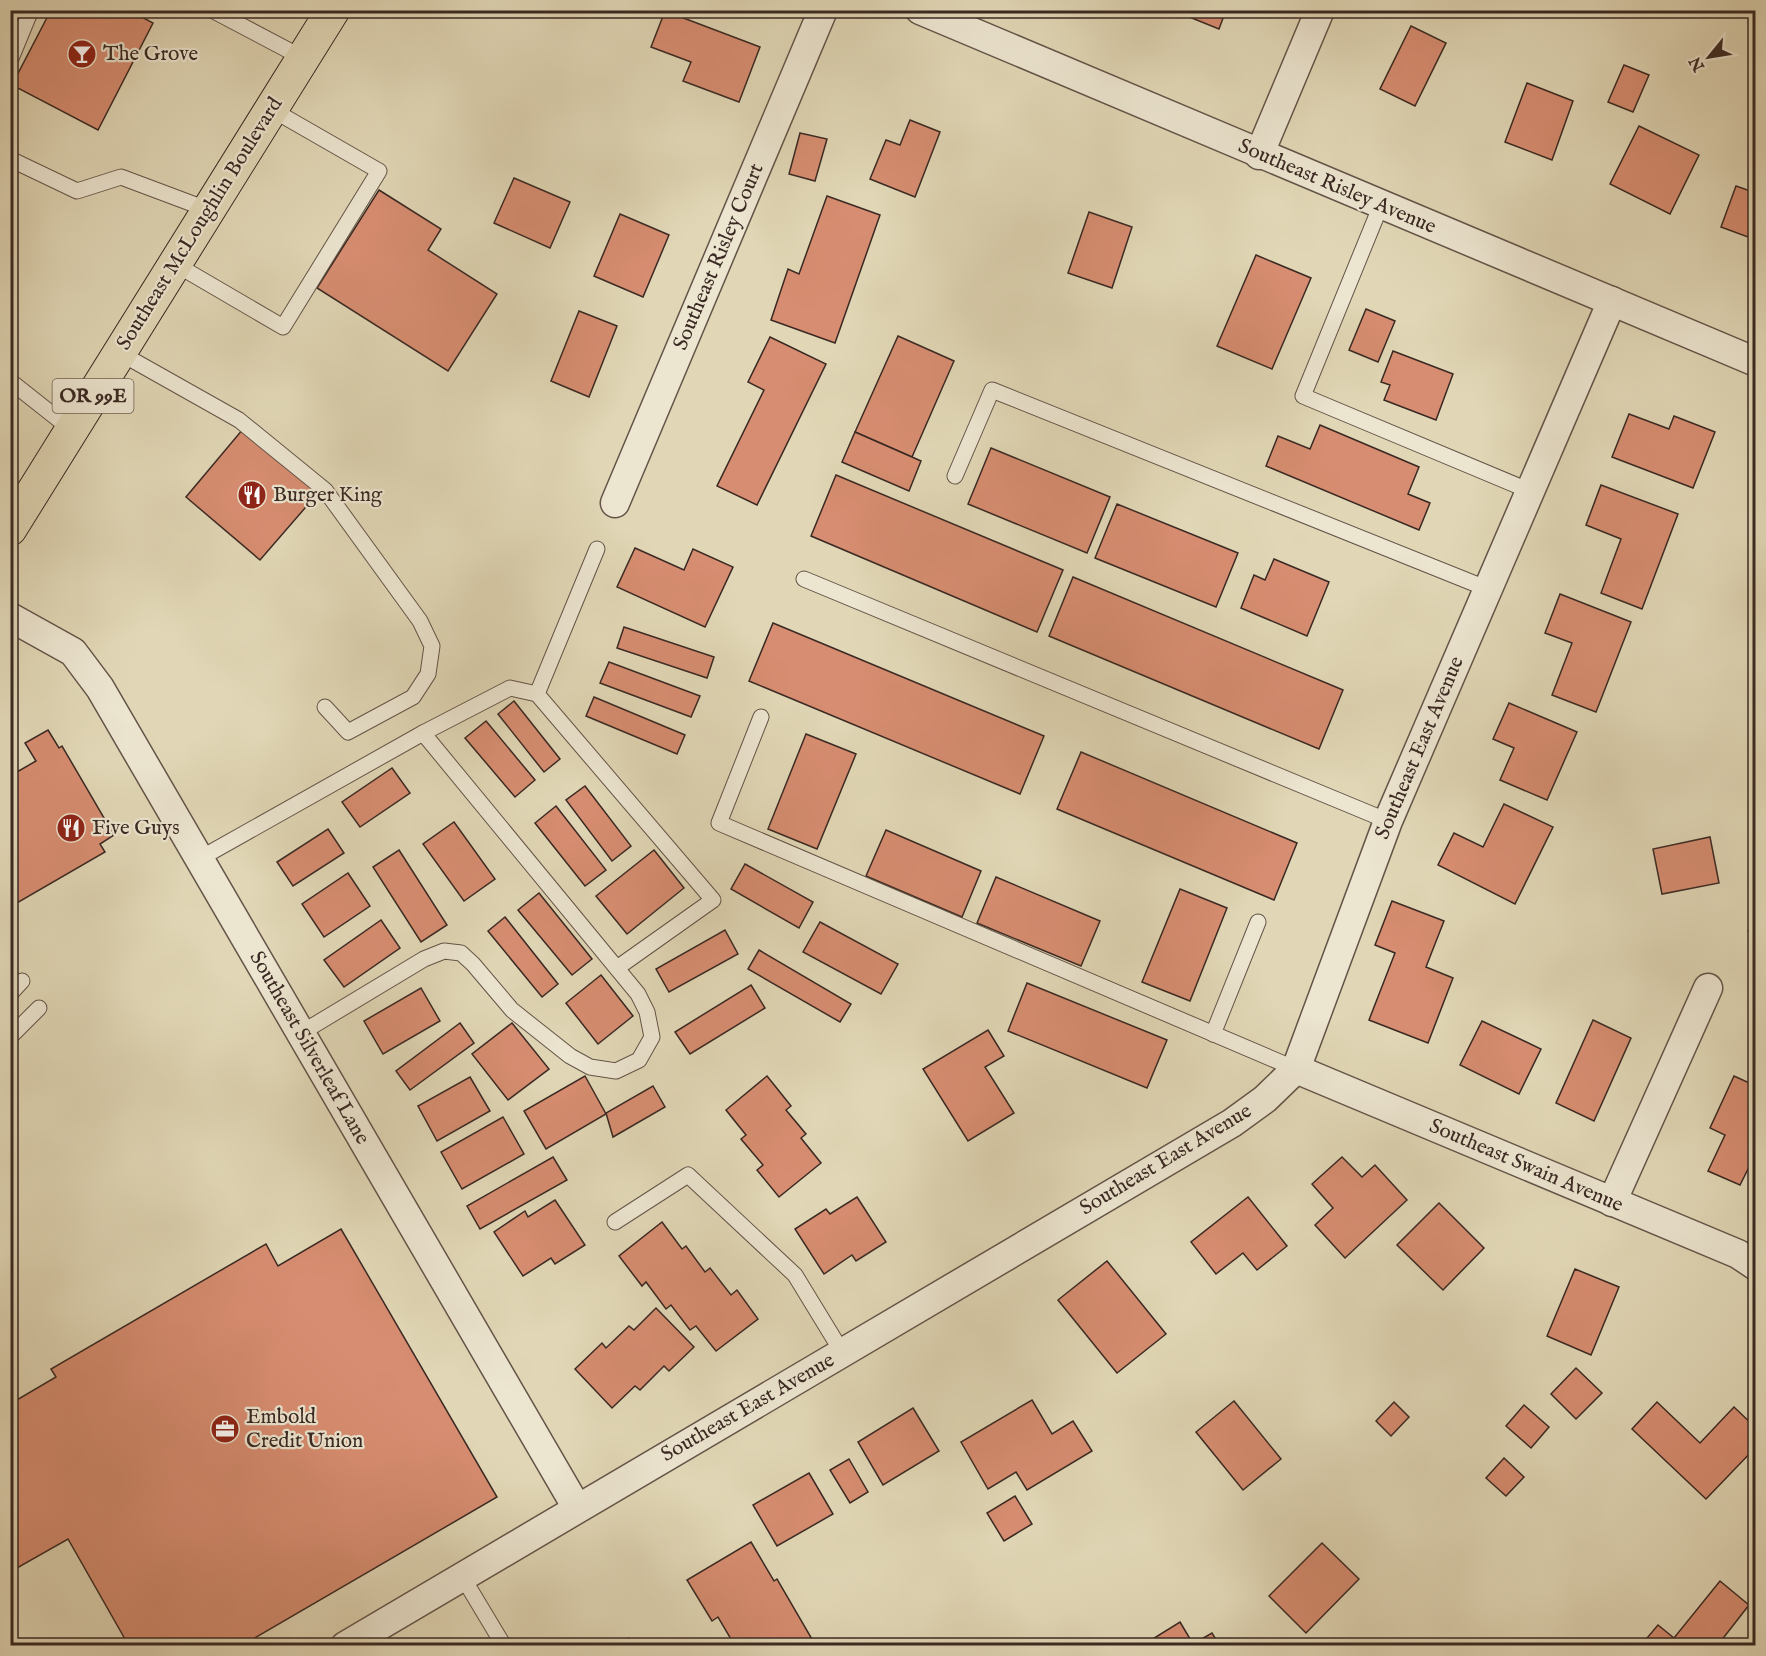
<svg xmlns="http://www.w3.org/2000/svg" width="1766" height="1656" font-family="'IM FELL English',serif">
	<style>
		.building { fill: #d78d71; stroke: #3a2923; stroke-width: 1.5 }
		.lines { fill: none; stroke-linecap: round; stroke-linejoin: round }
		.lane-casing { stroke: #645448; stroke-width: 17 }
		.street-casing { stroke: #645448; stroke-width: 31 }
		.primary-casing { stroke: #3a2923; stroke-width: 35 }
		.lane { stroke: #ece5d0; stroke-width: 15 }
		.street { stroke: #ece5d0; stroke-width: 28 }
		.primary { stroke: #e1d7b6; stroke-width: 33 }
		.labels { text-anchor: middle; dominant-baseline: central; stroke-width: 4.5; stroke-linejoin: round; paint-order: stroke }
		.shield { fill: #ece5d0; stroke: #6f6157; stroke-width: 1.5 }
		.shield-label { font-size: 20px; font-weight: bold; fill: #3a2923 }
		.poi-label { font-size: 21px; fill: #3a2923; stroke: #ece5d0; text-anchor: start }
		.street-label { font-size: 21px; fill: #3a2923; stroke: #ece5d0 }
	</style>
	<rect width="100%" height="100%" fill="#e1d7b6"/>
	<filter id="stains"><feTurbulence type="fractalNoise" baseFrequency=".00333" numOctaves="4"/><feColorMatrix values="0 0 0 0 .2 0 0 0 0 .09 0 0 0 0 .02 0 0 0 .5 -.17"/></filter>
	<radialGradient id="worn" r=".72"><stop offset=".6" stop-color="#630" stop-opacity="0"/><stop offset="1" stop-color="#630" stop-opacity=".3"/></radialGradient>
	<g class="building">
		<path d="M 51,10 L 129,10 L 153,23 L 98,130 L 12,85 Z"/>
		<path d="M 1172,10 L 1226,10 L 1219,29 Z"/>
		<path d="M 665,11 L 760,47 L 739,102 L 683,81 L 691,62 L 651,47 Z"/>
		<path d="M 1411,26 L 1446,43 L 1415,106 L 1380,89 Z"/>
		<path d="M 1624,65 L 1649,75 L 1633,112 L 1608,102 Z"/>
		<path d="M 1527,83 L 1573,101 L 1552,160 L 1505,142 Z"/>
		<path d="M 910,120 L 940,132 L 915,197 L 870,179 L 886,140 L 900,145 Z"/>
		<path d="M 1639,126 L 1699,155 L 1670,214 L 1610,184 Z"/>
		<path d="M 800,133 L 827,139 L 815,181 L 789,174 Z"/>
		<path d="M 514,178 L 570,202 L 550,248 L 494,223 Z"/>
		<path d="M 1736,186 L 1756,193 L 1756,240 L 1721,227 Z"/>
		<path d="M 379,190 L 441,229 L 428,250 L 497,294 L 448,371 L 317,288 Z"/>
		<path d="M 827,196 L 880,215 L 835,343 L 771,320 L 788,269 L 799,274 Z"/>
		<path d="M 1089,212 L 1132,227 L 1112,288 L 1068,273 Z"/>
		<path d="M 620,214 L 669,235 L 643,297 L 594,276 Z"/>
		<path d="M 1256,255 L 1311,278 L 1272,369 L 1217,346 Z"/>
		<path d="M 1366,309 L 1395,321 L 1378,362 L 1349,350 Z"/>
		<path d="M 579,311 L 617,326 L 589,397 L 551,381 Z"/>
		<path d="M 898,336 L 954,361 L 912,457 L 855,432 Z"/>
		<path d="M 770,337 L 826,364 L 757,505 L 717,486 L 764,390 L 748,382 Z"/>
		<path d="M 1393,351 L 1453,374 L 1436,420 L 1384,400 L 1390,385 L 1381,382 Z"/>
		<path d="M 1629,414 L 1669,429 L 1674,416 L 1715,432 L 1693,488 L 1612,457 Z"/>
		<path d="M 1320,425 L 1419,467 L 1408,494 L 1430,503 L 1419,530 L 1266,466 L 1278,436 L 1310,449 Z"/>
		<path d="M 243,429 L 318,493 L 260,560 L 186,497 Z"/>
		<path d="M 855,432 L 921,461 L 909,491 L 842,462 Z"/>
		<path d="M 991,448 L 1110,497 L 1087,553 L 968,504 Z"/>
		<path d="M 836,475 L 1063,570 L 1037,632 L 811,536 Z"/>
		<path d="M 1601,485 L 1678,514 L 1642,609 L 1601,593 L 1621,539 L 1586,525 Z"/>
		<path d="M 1117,504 L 1238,553 L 1216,607 L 1095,558 Z"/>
		<path d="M 635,548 L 684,570 L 693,549 L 733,567 L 705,627 L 617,587 Z"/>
		<path d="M 1274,559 L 1329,582 L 1307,636 L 1241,608 L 1254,575 L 1265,580 Z"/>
		<path d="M 1073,577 L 1343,690 L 1319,749 L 1049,636 Z"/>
		<path d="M 1560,594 L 1631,622 L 1596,712 L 1552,695 L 1572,643 L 1545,633 Z"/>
		<path d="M 773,623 L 1044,736 L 1020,794 L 749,681 Z"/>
		<path d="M 624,627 L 714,657 L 707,678 L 617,648 Z"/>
		<path d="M 609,662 L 700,696 L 691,717 L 600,683 Z"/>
		<path d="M 594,697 L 685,735 L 677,754 L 586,716 Z"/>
		<path d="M 514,701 L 560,759 L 544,772 L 498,714 Z"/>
		<path d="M 1509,703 L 1577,732 L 1547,800 L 1500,780 L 1514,748 L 1493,739 Z"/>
		<path d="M 486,721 L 535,780 L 515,797 L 465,738 Z"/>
		<path d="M 48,730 L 59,748 L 62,746 L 114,835 L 100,844 L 105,852 L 10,907 L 10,776 L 36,761 L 25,743 Z"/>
		<path d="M 806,734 L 856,754 L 817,849 L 768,829 Z"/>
		<path d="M 1081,752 L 1297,843 L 1274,900 L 1057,809 Z"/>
		<path d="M 392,768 L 410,793 L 360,827 L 342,802 Z"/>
		<path d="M 585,786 L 631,846 L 612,861 L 566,800 Z"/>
		<path d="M 1504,804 L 1553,827 L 1515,904 L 1438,865 L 1454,833 L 1483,847 Z"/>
		<path d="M 556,806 L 606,870 L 585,886 L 535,823 Z"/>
		<path d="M 454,822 L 495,879 L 464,901 L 423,844 Z"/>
		<path d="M 328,829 L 344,853 L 293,886 L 277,862 Z"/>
		<path d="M 886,830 L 981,871 L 962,917 L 866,876 Z"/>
		<path d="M 1710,837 L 1719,883 L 1662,894 L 1653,849 Z"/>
		<path d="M 399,850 L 447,925 L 421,942 L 373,867 Z"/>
		<path d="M 654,850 L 684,888 L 627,934 L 596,896 Z"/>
		<path d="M 745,864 L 813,902 L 799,928 L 731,889 Z"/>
		<path d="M 348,873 L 370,906 L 324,937 L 302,904 Z"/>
		<path d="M 996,877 L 1100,921 L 1081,966 L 977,923 Z"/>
		<path d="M 1180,889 L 1227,908 L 1190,1001 L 1142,982 Z"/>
		<path d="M 539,893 L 592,959 L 572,975 L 518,910 Z"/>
		<path d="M 1392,901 L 1444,921 L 1426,967 L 1453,978 L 1428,1043 L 1369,1020 L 1395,953 L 1375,945 Z"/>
		<path d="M 505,917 L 558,984 L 542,997 L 488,931 Z"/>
		<path d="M 381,920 L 400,948 L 344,987 L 324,960 Z"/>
		<path d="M 1756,921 L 1756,937 L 1748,931 Z"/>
		<path d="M 820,922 L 898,964 L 881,994 L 803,952 Z"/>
		<path d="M 725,930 L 738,954 L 669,992 L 656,969 Z"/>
		<path d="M 759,950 L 851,1004 L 840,1022 L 748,969 Z"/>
		<path d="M 601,975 L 633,1016 L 598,1044 L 566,1003 Z"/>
		<path d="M 1027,983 L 1167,1040 L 1147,1088 L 1008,1031 Z"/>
		<path d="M 751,985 L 765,1008 L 690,1054 L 675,1032 Z"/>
		<path d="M 421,988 L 440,1021 L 383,1054 L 364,1021 Z"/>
		<path d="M 1593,1020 L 1631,1038 L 1594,1121 L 1556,1103 Z"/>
		<path d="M 1482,1021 L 1541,1049 L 1519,1094 L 1460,1065 Z"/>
		<path d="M 460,1023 L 474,1043 L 410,1090 L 396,1071 Z"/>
		<path d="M 512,1023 L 549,1069 L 508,1100 L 472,1054 Z"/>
		<path d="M 988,1030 L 1004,1056 L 985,1067 L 1014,1113 L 968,1141 L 923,1069 Z"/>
		<path d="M 585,1076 L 606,1114 L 546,1149 L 524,1111 Z"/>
		<path d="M 767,1076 L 791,1106 L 786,1110 L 806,1134 L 801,1138 L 821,1163 L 779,1197 L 757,1170 L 763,1165 L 741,1139 L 746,1135 L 726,1110 Z"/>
		<path d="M 1734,1076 L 1756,1086 L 1756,1153 L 1740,1185 L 1708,1171 L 1725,1135 L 1710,1128 Z"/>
		<path d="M 470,1077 L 490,1111 L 437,1141 L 418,1106 Z"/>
		<path d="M 653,1086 L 665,1107 L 613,1137 L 606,1113 Z"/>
		<path d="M 503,1117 L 524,1154 L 462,1189 L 441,1152 Z"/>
		<path d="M 553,1157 L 567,1180 L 480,1229 L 467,1206 Z"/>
		<path d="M 1342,1157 L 1362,1177 L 1375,1165 L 1407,1200 L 1345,1258 L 1315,1225 L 1333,1208 L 1312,1184 Z"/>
		<path d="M 857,1197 L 886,1242 L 856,1261 L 852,1255 L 824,1274 L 795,1229 L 826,1209 L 830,1214 Z"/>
		<path d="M 1248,1197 L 1287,1246 L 1257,1270 L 1243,1253 L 1216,1274 L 1191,1242 Z"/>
		<path d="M 555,1200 L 585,1245 L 555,1264 L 551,1258 L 523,1276 L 494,1232 L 525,1211 L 528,1217 Z"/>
		<path d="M 1439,1203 L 1484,1248 L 1443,1290 L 1397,1245 Z"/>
		<path d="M 662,1222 L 682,1249 L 686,1246 L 705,1272 L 710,1268 L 731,1295 L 737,1290 L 758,1319 L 716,1351 L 696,1326 L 690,1330 L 671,1305 L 666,1309 L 646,1282 L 642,1286 L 619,1256 Z"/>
		<path d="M 341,1229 L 497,1497 L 241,1646 L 129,1646 L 68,1539 L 10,1572 L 10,1404 L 56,1377 L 51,1369 L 266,1244 L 278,1266 Z"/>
		<path d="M 1107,1261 L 1166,1334 L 1117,1373 L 1058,1300 Z"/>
		<path d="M 1575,1269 L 1619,1287 L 1591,1355 L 1547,1336 Z"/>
		<path d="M 656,1308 L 694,1347 L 669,1371 L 664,1366 L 640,1390 L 635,1386 L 612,1408 L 575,1369 L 602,1343 L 606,1348 L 629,1326 L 634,1330 Z"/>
		<path d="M 1576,1368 L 1602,1393 L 1576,1419 L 1551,1394 Z"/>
		<path d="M 1032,1400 L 1052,1434 L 1073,1421 L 1092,1451 L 1027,1490 L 1016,1472 L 988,1489 L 961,1442 Z"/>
		<path d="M 1234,1401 L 1281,1459 L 1243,1490 L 1196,1432 Z"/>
		<path d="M 1394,1402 L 1409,1417 L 1391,1436 L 1376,1421 Z"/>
		<path d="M 1657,1402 L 1700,1443 L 1734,1407 L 1756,1428 L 1756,1447 L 1706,1499 L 1632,1429 Z"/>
		<path d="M 1524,1405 L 1549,1427 L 1531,1448 L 1506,1426 Z"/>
		<path d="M 913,1408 L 939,1451 L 883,1485 L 858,1442 Z"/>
		<path d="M 1504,1458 L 1524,1477 L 1506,1496 L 1486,1478 Z"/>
		<path d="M 849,1459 L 868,1492 L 850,1503 L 830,1470 Z"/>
		<path d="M 809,1473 L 833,1514 L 777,1546 L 753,1505 Z"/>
		<path d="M 1015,1496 L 1032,1524 L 1004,1541 L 987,1513 Z"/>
		<path d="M 751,1542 L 774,1581 L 777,1579 L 816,1646 L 735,1646 L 718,1617 L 712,1621 L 687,1580 Z"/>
		<path d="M 1322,1543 L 1359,1579 L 1306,1633 L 1269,1596 Z"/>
		<path d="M 1720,1581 L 1749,1605 L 1717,1646 L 1642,1644 L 1658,1625 L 1674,1638 Z"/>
		<path d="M 1180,1622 L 1193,1644 L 1212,1633 L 1220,1646 L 1155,1646 L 1151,1640 Z"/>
		<path d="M 629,1638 L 633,1646 L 616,1646 Z"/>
	</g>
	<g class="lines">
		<g class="lane-casing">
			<g id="lane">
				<path d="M 212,10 L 303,58"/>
				<path d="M 10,61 L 31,10"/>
				<path d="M 10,159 L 77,191 L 121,177 L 209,210"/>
				<path d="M 1381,205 L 1303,396 L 1530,491"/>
				<path d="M 175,264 L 283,327 L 379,171 L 271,109"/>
				<path d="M 120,353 L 239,420 L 325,490 L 420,621 L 432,646 L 428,674 L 413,697 L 348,732 L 325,707"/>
				<path d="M 10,381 L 72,430"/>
				<path d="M 955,476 L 992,390 L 1488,589"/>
				<path d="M 804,579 L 1388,821"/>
				<path d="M 537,694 L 597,549"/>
				<path d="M 761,717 L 719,823 L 1296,1069"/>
				<path d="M 423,733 L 510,688 L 537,694 L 713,900 L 617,968"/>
				<path d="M 199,859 L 423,733 L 638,994 L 647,1012 L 652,1037 L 639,1060 L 616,1071 L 590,1067 L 570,1056 L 512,1010 L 473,964 L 461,953 L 444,951 L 424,959 L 301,1033"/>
				<path d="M 10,994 L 22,981"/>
				<path d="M 1213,1034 L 1258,922"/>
				<path d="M 10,1037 L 39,1008"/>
				<path d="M 615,1222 L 688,1175 L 795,1275 L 842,1352"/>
				<path d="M 462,1576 L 504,1646"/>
			</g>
		</g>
		<g class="street-casing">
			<g id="street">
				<path d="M 920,10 L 1756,362"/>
				<path d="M 1259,155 L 1320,10"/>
				<path d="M 615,503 L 823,10"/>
				<path d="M 10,617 L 73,652 L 100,688 L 577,1508"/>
				<path d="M 1296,1069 L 1738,1254 L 1756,1266"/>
				<path d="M 1612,1202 L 1708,988"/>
				<path d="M 345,1646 L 1232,1123 L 1265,1099 L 1296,1069 L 1388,821 L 1612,301"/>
			</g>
		</g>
		<g class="primary-casing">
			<path id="primary" d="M 10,529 L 333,10"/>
		</g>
		<use href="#lane" class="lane"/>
		<use href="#street" class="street"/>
		<use href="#primary" class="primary"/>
	</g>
	<defs>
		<g id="bar-disc" transform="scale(1.5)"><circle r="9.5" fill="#8f2418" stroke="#ece5d0"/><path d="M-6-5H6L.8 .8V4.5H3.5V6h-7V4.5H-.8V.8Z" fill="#fff"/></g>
		<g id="restaurant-disc" transform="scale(1.5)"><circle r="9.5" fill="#8f2418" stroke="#ece5d0"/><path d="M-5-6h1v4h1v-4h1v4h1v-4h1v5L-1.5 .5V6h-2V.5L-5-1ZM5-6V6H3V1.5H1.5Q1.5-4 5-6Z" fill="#fff"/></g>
		<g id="office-disc" transform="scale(1.5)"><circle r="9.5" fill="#8f2418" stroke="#ece5d0"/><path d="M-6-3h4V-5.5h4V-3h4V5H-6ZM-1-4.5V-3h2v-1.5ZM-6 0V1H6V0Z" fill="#fff"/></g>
	</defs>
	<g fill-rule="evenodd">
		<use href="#bar-disc" x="82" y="54"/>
		<use href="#restaurant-disc" x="252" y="495"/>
		<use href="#restaurant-disc" x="71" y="828"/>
		<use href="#office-disc" x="225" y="1429"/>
	</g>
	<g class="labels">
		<rect class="shield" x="52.5" y="379" width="81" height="34" rx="4.5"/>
		<g class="shield-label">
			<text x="93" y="396">OR 99E</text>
		</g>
		<g class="poi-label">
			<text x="103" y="54">The Grove</text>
			<text x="273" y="495">Burger King</text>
			<text x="92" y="828">Five Guys</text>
			<text x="246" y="1417">Embold<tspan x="246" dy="24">Credit Union</tspan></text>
		</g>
		<g class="street-label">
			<text transform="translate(1337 187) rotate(23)">Southeast Risley Avenue</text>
			<text transform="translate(200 224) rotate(-58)">Southeast McLoughlin Boulevard</text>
			<text transform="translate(719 257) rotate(-67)">Southeast Risley Court</text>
			<text transform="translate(1420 748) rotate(-67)">Southeast East Avenue</text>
			<text transform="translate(309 1048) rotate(60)">Southeast Silverleaf Lane</text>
			<text transform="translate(1166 1160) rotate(-31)">Southeast East Avenue</text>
			<text transform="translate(1526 1166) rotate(23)">Southeast Swain Avenue</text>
			<text transform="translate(748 1408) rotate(-30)">Southeast East Avenue</text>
		</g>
	</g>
	<rect width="1766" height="1656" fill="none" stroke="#e1d7b6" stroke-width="36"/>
	<rect x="12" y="12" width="1742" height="1632" fill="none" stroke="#3a2923" stroke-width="3"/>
	<rect x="18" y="18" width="1730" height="1620" fill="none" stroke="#3a2923" stroke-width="1.5"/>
	<g transform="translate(1709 57) rotate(240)" stroke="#ece5d0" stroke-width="4.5" paint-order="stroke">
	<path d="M0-4.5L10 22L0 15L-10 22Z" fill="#3a2923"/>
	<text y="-9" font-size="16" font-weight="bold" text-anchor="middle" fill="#3a2923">N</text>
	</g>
	<rect width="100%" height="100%" filter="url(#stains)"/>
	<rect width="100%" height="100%" fill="url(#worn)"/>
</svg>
